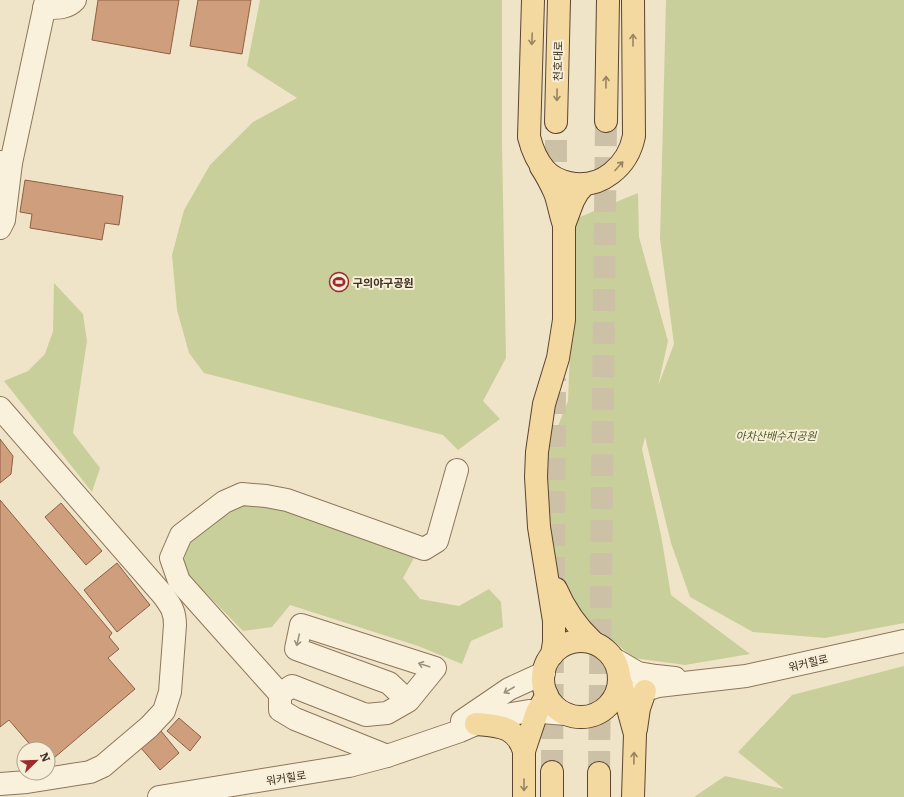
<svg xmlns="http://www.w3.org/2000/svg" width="904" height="797" font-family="Literata,'Noto Sans KR',serif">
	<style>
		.green { fill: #c9cf9b }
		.building { fill: #cf9f7d; stroke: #8d5f41 }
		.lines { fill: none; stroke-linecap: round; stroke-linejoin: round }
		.major-tunnel { stroke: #ccc0a6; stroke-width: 22; stroke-dasharray: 22 11; stroke-linecap: butt }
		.minor-casing { stroke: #8d765c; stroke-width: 24 }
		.major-casing { stroke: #5b4430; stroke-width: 24 }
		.minor { stroke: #faf1dc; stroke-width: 22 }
		.major { stroke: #f3d9a0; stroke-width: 22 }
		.oneway { stroke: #988460 }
		.oneway2 { stroke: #9c907e }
		.labels { text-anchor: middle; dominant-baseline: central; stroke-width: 4; stroke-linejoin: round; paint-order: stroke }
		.street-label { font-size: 11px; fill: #3d2e20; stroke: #f7eed8 }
		.poi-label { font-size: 11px; font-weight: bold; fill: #3d2e20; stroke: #f7eed8; text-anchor: start }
		.park-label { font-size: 11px; font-style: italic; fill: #4d5a26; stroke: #f7eed8 }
	</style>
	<rect width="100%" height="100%" fill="#f0e4c8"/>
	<g class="green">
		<path d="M 260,0 L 502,0 L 502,143 L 506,358 L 483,401 L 500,419 L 458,450 L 443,435 L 204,373 L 189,353 L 177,310 L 172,255 L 184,210 L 210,165 L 253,122 L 297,98 L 247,66 Z"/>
		<path d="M 666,0 L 904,0 L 904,623 L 825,638 L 753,632 L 690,597 L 671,543 L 645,437 L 642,449 L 661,535 L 671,595 L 750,654 L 685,665 L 633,658 L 575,607 L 544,533 L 545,459 L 568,401 L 575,219 L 638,193 L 639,237 L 668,341 L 658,386 L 674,344 L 660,239 Z"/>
		<path d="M 54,283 L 83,314 L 87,341 L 73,433 L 100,468 L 92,492 L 4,381 L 28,371 L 45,354 L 53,331 Z"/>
		<path d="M 252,504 L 282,508 L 394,548 L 414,558 L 403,578 L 420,599 L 459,606 L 489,589 L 501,602 L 503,627 L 471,641 L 462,664 L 418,646 L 290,605 L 272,627 L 243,631 L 194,581 L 183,567 L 186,544 L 229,508 Z"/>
		<path d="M 904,666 L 904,797 L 694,797 L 725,776 L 784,789 L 738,752 L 792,695 Z"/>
	</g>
	<g class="building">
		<path d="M 98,0 L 179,0 L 170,54 L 92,40 Z"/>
		<path d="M 198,0 L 251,0 L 242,54 L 190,46 Z"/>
		<path d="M 25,180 L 123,196 L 119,225 L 105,223 L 102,240 L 30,228 L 32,214 L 20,212 Z"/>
		<path d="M 0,439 L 13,456 L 11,474 L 0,483 Z"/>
		<path d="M 0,500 L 112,633 L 109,637 L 119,649 L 108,658 L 135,689 L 48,763 L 48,749 L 34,749 L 9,720 L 0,727 Z"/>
		<path d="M 61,503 L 102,551 L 86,565 L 45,517 Z"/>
		<path d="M 117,563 L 150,605 L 117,632 L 84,590 Z"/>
		<path d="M 179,718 L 201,737 L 190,751 L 167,731 Z"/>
		<path d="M 161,731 L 179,753 L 160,770 L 141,748 Z"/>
	</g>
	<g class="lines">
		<g class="major-tunnel">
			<path d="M 556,195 L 556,122"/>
			<path d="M 554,579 L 555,378"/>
			<path d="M 552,772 L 553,636"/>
			<path d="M 599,773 L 606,121"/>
		</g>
		<g class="minor-casing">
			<g id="minor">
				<path d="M 44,8 C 55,8 67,9 75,0"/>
				<path d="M 0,162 L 11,163 L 4,220 L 0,228"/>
				<path d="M 11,163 L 46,0"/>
				<path d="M 0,408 L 163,595 C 171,606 175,611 175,625 L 170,692 L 164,711 L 149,727 L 103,766 L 90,772 L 27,782 L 0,784"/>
				<path d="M 614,659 L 638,673 L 656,676 L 675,678"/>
				<path d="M 280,694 L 292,686 L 366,715 L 387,713 L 408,701 L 409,700 L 435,668 L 301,625 L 296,649 L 389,683 L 408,701"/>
				<path d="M 613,700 L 658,686 L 746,676 L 904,641"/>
				<path d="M 462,721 L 509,689 L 544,673"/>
				<path d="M 387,756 L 295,719 L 280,710 L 280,694 L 179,581 L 171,558 L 181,535 L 224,502 L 242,494 L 266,496 L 287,500 L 424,549 L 437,541 L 457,470"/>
				<path d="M 159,797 L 349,766 L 387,756 L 460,731 L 476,724 L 501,716 L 529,711 L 566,714"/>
			</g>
		</g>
		<g class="major-casing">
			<g id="major">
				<path d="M 533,0 L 529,137 C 532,149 536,160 545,170 C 551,177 560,181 569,183 C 601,190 628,166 634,136 L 633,0"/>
				<path d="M 606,121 L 608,0"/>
				<path d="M 556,122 L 559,0"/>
				<path d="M 541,167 C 547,176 551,184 555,193 C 559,204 560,214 564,225"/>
				<path d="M 556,589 C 565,610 576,626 593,642"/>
				<circle cx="581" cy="679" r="38"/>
				<path d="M 552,655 L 554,642 L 554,621 L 539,527 L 536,477 L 537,452 L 544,404 L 558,358 L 564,320 L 564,225 L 573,201 L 578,192 L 585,184"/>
				<path d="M 619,676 L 635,734 L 633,797"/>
				<path d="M 476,724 C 499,726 516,726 524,751"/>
				<path d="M 636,729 L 639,708 L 645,691"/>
				<path d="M 524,797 L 524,751 L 537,712 L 547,695"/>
				<path d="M 552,797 L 552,772"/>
				<path d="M 599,797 L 599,773"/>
			</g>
		</g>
		<use href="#minor" class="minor"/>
		<use href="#major" class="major"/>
	</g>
	<defs><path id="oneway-shaft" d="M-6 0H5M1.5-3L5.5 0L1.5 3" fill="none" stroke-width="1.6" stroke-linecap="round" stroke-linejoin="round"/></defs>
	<g class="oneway">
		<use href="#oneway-shaft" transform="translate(532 39) rotate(92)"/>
		<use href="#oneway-shaft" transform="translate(633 40) rotate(-90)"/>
		<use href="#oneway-shaft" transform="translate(606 82) rotate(-89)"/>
		<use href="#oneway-shaft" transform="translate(557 95) rotate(91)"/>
		<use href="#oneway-shaft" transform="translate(619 166) rotate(-48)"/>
		<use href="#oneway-shaft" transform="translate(634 758) rotate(-89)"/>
		<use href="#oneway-shaft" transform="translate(524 785) rotate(90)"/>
	</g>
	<g class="oneway2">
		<use href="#oneway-shaft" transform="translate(298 640) rotate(103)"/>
		<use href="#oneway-shaft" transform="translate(424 665) rotate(-162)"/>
		<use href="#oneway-shaft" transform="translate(509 690) rotate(150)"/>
	</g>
	<defs>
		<g id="stadium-ring" transform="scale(1)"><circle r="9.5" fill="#f7eed8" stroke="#9e2a2b" stroke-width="1.5"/><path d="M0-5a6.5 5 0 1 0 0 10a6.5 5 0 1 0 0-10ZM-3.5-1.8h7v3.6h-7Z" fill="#9e2a2b"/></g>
	</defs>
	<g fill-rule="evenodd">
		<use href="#stadium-ring" x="339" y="282"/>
	</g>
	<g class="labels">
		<g class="street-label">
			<text transform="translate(557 61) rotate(-89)">천호대로</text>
			<text transform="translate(808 662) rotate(-13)">워커힐로</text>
			<text transform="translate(286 777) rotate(-9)">워커힐로</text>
		</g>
		<g class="poi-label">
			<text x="353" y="282">구의야구공원</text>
		</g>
		<g class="park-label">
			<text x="776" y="435">아차산배수지공원</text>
		</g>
	</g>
	<g transform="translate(36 761) rotate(67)"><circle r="19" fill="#f7eed8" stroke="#ada18e"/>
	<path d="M0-3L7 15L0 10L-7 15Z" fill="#9e2a2b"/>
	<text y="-6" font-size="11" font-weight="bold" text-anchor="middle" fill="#3d2e20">N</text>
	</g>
</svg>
